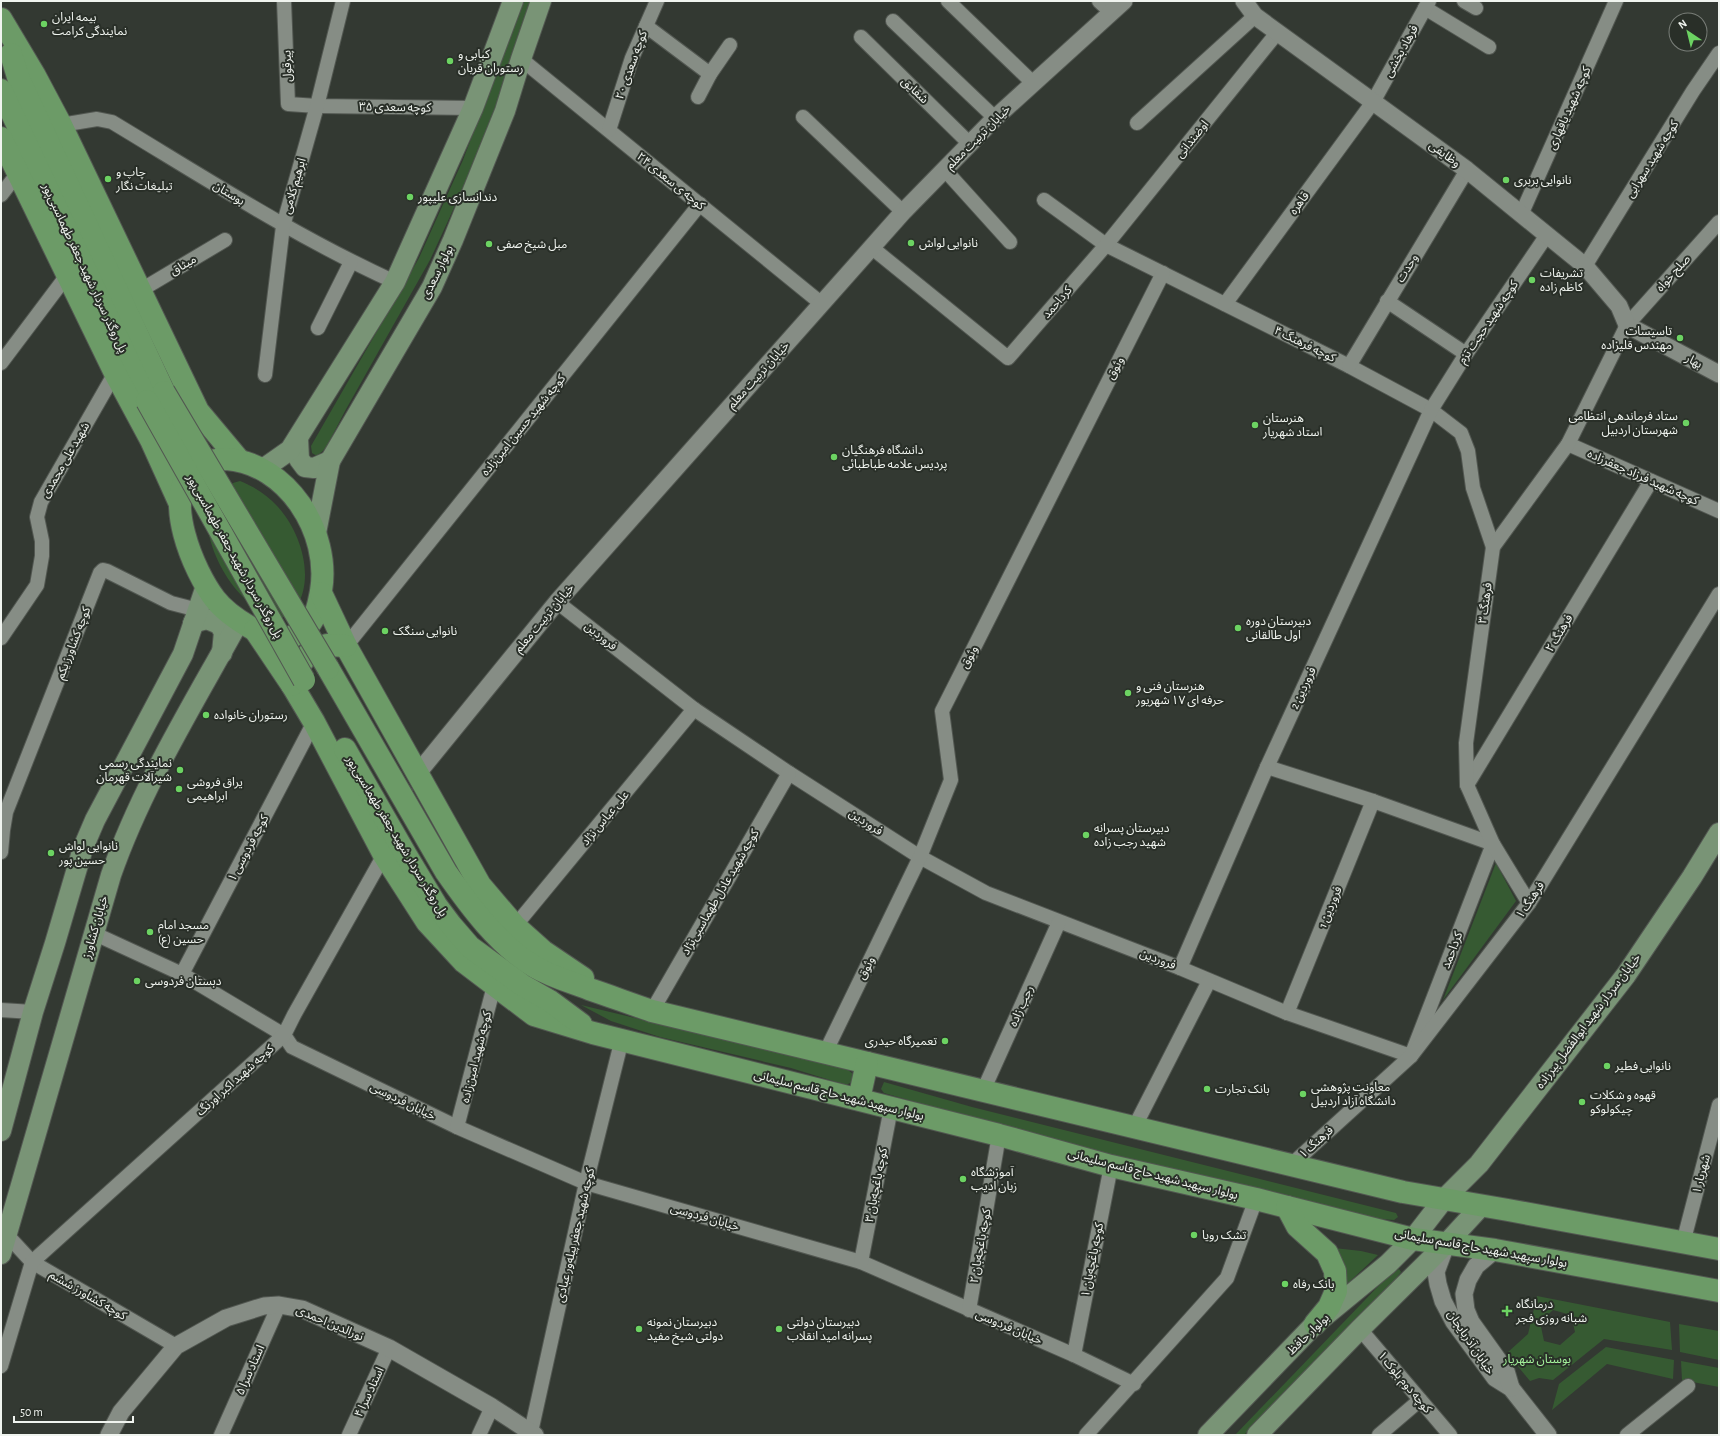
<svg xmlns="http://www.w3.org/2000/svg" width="1720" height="1436" font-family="'Alegreya Sans','Noto Sans Arabic',sans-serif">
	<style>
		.green { fill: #365a32; fill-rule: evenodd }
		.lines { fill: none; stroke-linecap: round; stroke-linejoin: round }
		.primary-tunnel { stroke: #4f554e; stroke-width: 22; stroke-dasharray: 22 11; stroke-linecap: butt }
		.minor-casing { stroke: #525751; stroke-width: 16 }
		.tertiary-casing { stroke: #525751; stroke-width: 19 }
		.secondary-casing { stroke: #525751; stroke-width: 22 }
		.primary-casing { stroke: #525751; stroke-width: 24 }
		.minor { stroke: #868d85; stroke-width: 14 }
		.tertiary { stroke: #868d85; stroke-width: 17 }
		.secondary { stroke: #799476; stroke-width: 20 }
		.primary { stroke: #6c9b67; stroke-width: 22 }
		.primary-bridge-casing { stroke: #525751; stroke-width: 24; stroke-linecap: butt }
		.primary-bridge { stroke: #6c9b67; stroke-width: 22 }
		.poi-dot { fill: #6cd362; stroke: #292f28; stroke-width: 1.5 }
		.labels { text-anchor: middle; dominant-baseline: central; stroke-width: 4; stroke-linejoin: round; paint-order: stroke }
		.poi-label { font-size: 12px; fill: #f0f4ef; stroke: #292f28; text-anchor: start }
		.street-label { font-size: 12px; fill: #f0f4ef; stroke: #292f28 }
		.park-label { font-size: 12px; fill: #a4f39b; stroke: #292f28 }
	</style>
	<rect width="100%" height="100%" fill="#333932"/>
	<g class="green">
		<path d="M 523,1 L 536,1 L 476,160 L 430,260 L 345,411 L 326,448 L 317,456 L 312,453 L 311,446 L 419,258 L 463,160 Z"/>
		<path d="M 240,481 C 255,487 267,495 278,507 C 300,531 315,576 297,606 C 294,612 286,616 280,618 C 270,614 258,610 250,603 C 231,588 216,562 210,539 C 203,514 215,486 240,481 Z"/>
		<path d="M 1496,863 L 1516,901 L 1443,1000 Z"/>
		<path d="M 581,1005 L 847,1069 L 854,1075 L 854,1081 L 846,1085 L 791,1068 L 660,1037 L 611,1021 Z"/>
		<path d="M 884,1082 L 972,1107 L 1396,1213 L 1398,1217 L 1394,1220 L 1381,1219 L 1225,1184 L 1019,1132 L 884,1093 L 881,1089 Z"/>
		<path d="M 1334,1248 L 1361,1251 L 1378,1255 L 1346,1285 Z"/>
		<path d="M 1399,1269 L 1401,1272 L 1396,1279 L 1244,1435 L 1235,1435 L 1389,1275 Z"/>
		<path d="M 1537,1296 L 1670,1322 L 1672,1350 L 1604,1339 L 1553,1380 L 1539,1378 L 1530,1381 L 1507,1353 L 1528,1334 ZM 1553,1310 L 1571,1315 L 1575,1332 L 1560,1345 L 1544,1341 L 1540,1322 Z"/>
		<path d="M 1679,1324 L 1719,1331 L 1719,1360 L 1680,1352 Z"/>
		<path d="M 1606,1347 L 1674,1360 L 1673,1379 L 1607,1364 L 1552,1410 L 1559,1384 Z"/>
		<path d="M 1681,1361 L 1719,1368 L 1719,1387 L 1682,1380 Z"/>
	</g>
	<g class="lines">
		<path class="primary-tunnel" d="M 363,815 L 418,773"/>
		<g class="minor-casing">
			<g id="minor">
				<path d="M 284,1 L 288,104 L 317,106 L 473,108"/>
				<path d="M 948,1 L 1033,83"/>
				<path d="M 1099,1 L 1111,12"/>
				<path d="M 1464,1 L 1476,8"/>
				<path d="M 1425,8 L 1489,47"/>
				<path d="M 893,21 L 995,118"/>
				<path d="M 646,26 L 710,74"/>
				<path d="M 861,37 L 969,143"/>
				<path d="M 521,59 L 822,304"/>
				<path d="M 698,97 L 710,74 L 730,45"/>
				<path d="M 803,117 L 903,212"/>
				<path d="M 1137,123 L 1255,16"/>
				<path d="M 61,125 L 97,119 L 112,122 C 205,178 296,237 395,282"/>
				<path d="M 609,130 L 632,58 L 657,1"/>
				<path d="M 945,170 L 1010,242"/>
				<path d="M 1,195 L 18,173"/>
				<path d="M 1044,200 L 1106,245 L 1349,366 L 1431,410 L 1461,433 L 1468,451 L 1473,488 L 1493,547"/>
				<path d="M 1521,215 L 1616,1"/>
				<path d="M 871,247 L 1008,358 L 1106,245 L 1277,33"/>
				<path d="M 1585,266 L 1693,91 L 1719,53"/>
				<path d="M 141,290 L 225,240"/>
				<path d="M 1387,301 L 1466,354"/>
				<path d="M 1225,304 L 1373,102 L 1429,1"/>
				<path d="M 318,328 L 351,262"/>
				<path d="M 1,363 L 68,274"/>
				<path d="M 1349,366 L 1467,170"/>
				<path d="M 265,375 L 283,226 L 317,106 L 343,1"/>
				<path d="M 1568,444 L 1719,511"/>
				<path d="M 557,602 L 694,709 L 789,773 L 920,857 L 986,893 L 1180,968 L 1287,1013 L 1411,1056 L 1493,844 L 1373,801 L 1267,767"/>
				<path d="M 1,638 L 37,585 L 42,556 L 42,541 L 37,517 L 41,502 L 115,373"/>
				<path d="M 346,646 L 700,204"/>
				<path d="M 1467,785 L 1651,481"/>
				<path d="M 1,852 L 3,830 L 6,812 L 100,573 L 103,570 L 107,571 L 171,603 L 198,610"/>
				<path d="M 1529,903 L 1493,844 L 1467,785 L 1466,743 L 1493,547 L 1568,444 L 1627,325 L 1719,222"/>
				<path d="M 515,926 L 694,709"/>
				<path d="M 93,933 L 182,974 L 284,1035 L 292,1047 L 457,1127 L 586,1183 L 861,1262 L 1074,1355 L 1134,1384"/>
				<path d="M 1180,968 L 1267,767 L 1431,410 L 1466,354 L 1547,235"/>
				<path d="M 182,974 L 314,722"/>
				<path d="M 1,1010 L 33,1012"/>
				<path d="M 652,1011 L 789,773"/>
				<path d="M 1287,1013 L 1373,801"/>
				<path d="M 825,1053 L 920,857 L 951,780 L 942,711 L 1163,273"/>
				<path d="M 983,1091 L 1059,922"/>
				<path d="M 457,1127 L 494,986"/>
				<path d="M 1134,1128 L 1209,981"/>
				<path d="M 1290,1166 L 1411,1056 L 1529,903 L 1719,594"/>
				<path d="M 7,1235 L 32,1262 L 176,1346"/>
				<path d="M 1683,1243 L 1719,1105"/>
				<path d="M 861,1262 L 891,1108"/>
				<path d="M 969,1310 L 999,1135"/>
				<path d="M 1360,1329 L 1450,1435"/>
				<path d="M 1074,1355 L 1111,1166"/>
				<path d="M 1,1366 L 32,1262 L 284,1035 L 294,1015 L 384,855"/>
				<path d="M 531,1432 L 586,1183 L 622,1039"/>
				<path d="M 221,1435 L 279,1305"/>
				<path d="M 349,1435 L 389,1348"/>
				<path d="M 479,1435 L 492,1407"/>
				<path d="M 1086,1435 L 1227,1278 L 1256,1199"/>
				<path d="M 1379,1435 L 1420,1400"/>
				<path d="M 1627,1435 L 1688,1386"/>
			</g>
		</g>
		<g class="tertiary-casing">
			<g id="tertiary">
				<path d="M 1244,1 L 1255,16 L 1467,170 L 1585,266 L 1619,306 L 1627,325 L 1719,374"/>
				<path d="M 418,773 L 557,602 L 903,212 L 995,118 L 1124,1"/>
				<path d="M 1446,1245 L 1436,1272 L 1438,1284 L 1443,1301 L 1454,1322 L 1495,1378 L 1511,1388 L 1548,1435"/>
				<path d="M 1495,1250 L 1476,1266 L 1468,1280 L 1464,1294 L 1466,1310 L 1471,1322 L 1506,1371 L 1511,1388"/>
				<path d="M 109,1435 L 121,1412 L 176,1346 L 226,1318 L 264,1306 L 279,1305 L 302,1309 L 389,1348 L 492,1407 L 535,1435"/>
			</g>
		</g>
		<g class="secondary-casing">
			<g id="secondary">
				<path d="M 298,438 L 299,459 L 305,467 L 314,468 L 330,461"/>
				<path d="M 263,469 L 290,450 L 395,282 L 473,108 L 513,1"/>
				<path d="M 316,533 L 330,461 L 432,287 L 453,240 L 505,111 L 521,59 L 541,1"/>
				<path d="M 193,623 L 207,619 L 219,624 L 224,632 L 222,653"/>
				<path d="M 1,1131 L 33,1012 L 55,943 L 83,848 L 95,820 L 183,654 L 206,586"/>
				<path d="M 1,1254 L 111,875 C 142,786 194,703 239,621"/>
				<path d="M 1208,1435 L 1315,1324 L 1388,1264 L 1413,1239 L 1444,1199 L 1479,1164 L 1626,975 L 1692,877 L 1719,833"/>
				<path d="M 1257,1435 L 1360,1329 L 1447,1243 L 1481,1206"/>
			</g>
		</g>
		<g class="primary-casing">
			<g id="primary">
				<path d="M 1,19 L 35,76 L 61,125 L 198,411 L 239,460"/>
				<path d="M 11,54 L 18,77 L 164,392"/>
				<path d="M 1,90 L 147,401"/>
				<path d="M 1,138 L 115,373 L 151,440 L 180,504"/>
				<path d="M 226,459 C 287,463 331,532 321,591 C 319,602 317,616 309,625 C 307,627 303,629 300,632 C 294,636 285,641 277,640 C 269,640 260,633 253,629 C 239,621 225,612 215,599 C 194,572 161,496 194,468 C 203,461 215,460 226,459 Z"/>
				<path d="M 321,593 L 346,646 L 480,885 L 515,926 L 543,951 L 583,978"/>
				<path d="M 255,630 L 292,685 L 314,722 L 384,855 L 427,922 L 464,962 L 534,1015 L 593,1033 L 999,1135 L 1111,1166 L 1256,1199 L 1413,1239 L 1495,1250 L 1719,1291"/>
				<path d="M 328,668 L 446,872 C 469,905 499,946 535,967 C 552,977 571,982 589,989 C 610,996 631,1004 652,1011 L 1403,1192 L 1508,1210 L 1719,1249"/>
				<path d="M 292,685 L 298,667 L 310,652 L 327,645 L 346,646"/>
				<path d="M 345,749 L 406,855 L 436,905 L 451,925 L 470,947 L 522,985 L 550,1001 L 581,1024"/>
				<path d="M 859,1099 L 867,1063"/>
				<path d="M 1287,1207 L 1297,1226 L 1327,1253 L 1335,1271 L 1336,1291 L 1329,1307 L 1315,1324"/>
			</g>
		</g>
		<use href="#minor" class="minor"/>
		<use href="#tertiary" class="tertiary"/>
		<use href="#secondary" class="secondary"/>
		<use href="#primary" class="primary"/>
		<g class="primary-bridge-casing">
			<g id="primary-bridge">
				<path d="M 164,392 L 328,668"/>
				<path d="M 147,401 L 304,680"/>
			</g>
		</g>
		<use href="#primary-bridge" class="primary-bridge"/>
	</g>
	<g class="poi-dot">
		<circle cx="44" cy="24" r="4"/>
		<circle cx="450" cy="61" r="4"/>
		<circle cx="108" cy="179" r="4"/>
		<circle cx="1506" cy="180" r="4"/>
		<circle cx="410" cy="197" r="4"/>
		<circle cx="911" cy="243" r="4"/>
		<circle cx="489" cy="244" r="4"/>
		<circle cx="1532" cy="280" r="4"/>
		<circle cx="1680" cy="338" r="4"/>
		<circle cx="1686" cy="423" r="4"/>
		<circle cx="1255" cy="425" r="4"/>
		<circle cx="834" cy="457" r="4"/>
		<circle cx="1238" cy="628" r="4"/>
		<circle cx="385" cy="631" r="4"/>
		<circle cx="1128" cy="693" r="4"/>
		<circle cx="206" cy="715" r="4"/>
		<circle cx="180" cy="770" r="4"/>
		<circle cx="179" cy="789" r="4"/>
		<circle cx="1086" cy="835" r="4"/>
		<circle cx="51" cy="853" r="4"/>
		<circle cx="150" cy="932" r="4"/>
		<circle cx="137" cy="981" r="4"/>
		<circle cx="945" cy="1041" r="4"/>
		<circle cx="1607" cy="1066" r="4"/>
		<circle cx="1207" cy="1089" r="4"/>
		<circle cx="1303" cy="1094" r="4"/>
		<circle cx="1582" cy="1102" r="4"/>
		<circle cx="963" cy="1179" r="4"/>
		<circle cx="1194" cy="1235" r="4"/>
		<circle cx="1285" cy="1284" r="4"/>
		<path d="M1505 1305h4v4h4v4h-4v4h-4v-4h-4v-4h4z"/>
		<circle cx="639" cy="1329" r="4"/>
		<circle cx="779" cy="1329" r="4"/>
	</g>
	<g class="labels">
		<g class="poi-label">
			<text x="52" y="17">بیمه ایران<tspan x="52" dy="14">نمایندگی کرامت</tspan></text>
			<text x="458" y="54">کبابی و<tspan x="458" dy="14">رستوران قربان</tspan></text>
			<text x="116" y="172">چاپ و<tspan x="116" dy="14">تبلیغات نگار</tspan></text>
			<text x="1514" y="180">نانوایی بربری</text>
			<text x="418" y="197">دندانسازی علیپور</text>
			<text x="919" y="243">نانوایی لواش</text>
			<text x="497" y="244">مبل شیخ صفی</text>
			<text x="1540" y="273">تشریفات<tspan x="1540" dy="14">کاظم زاده</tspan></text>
			<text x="1672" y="331" text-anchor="end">تاسیسات<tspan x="1672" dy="14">مهندس قلیزاده</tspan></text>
			<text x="1678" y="416" text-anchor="end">ستاد فرماندهی انتظامی<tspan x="1678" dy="14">شهرستان اردبیل</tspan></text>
			<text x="1263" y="418">هنرستان<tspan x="1263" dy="14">استاد شهریار</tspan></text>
			<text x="842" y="450">دانشگاه فرهنگیان<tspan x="842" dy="14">پردیس علامه طباطبائی</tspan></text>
			<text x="1246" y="621">دبیرستان دوره<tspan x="1246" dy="14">اول طالقانی</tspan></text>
			<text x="393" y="631">نانوایی سنگک</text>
			<text x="1136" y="686">هنرستان فنی و<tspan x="1136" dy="14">حرفه ای ۱۷ شهریور</tspan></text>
			<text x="214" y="715">رستوران خانواده</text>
			<text x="172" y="763" text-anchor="end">نمایندگی رسمی<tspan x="172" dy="14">شیرآلات قهرمان</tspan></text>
			<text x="187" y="782">یراق فروشی<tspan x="187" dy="14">ابراهیمی</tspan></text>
			<text x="1094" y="828">دبیرستان پسرانه<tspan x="1094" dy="14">شهید رجب زاده</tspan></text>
			<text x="59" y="846">نانوایی لواش<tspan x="59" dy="14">حسین پور</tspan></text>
			<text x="158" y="925">مسجد امام<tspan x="158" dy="14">حسین (ع)</tspan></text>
			<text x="145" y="981">دبستان فردوسی</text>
			<text x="937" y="1041" text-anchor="end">تعمیرگاه حیدری</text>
			<text x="1615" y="1066">نانوایی فطیر</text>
			<text x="1311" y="1087">معاونت پژوهشی<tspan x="1311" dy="14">دانشگاه آزاد اردبیل</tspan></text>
			<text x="1215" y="1089">بانک تجارت</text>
			<text x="1590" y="1095">قهوه و شکلات<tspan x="1590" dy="14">چیکولوکو</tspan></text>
			<text x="971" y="1172">آموزشگاه<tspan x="971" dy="14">زبان ادیب</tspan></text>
			<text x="1202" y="1235">تشک رویا</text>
			<text x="1293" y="1284">بانک رفاه</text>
			<text x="1516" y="1304">درمانگاه<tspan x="1516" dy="14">شبانه روزی فجر</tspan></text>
			<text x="647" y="1322">دبیرستان نمونه<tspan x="647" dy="14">دولتی شیخ مفید</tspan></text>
			<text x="787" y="1322">دبیرستان دولتی<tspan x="787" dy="14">پسرانه امید انقلاب</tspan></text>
		</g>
		<g class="street-label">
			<text transform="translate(1401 51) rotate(-61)">فرهاد بخشی</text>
			<text transform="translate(631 65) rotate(-70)">کوچه سعدی ۲۰</text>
			<text transform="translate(287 66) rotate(-92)">پیرقول</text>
			<text transform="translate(915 90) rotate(44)">شقایق</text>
			<text transform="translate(395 107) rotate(1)">کوچه سعدی ۳۵</text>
			<text transform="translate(1569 108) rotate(-66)">کوچه شهید یاقهاری</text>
			<text transform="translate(978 137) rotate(-45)">خیابان تربیت معلم</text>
			<text transform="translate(1192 139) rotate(-51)">اوضندانی</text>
			<text transform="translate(1445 154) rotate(36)">وظایفی</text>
			<text transform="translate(1652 159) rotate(-58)">کوچه شهید سهرابی</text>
			<text transform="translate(671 181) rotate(39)">کوچه ی سعدی ۲۴</text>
			<text transform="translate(294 186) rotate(-74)">ابرهیم کلامی</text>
			<text transform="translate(229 193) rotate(31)">بوستان</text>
			<text transform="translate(1299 203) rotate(-54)">قاهره</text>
			<text transform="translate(183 265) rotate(-31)">میثاق</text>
			<text transform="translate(85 268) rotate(65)">پل روگذر سردار شهید جعفر طهماسبی‌پور</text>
			<text transform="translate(1407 268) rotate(-59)">وحدت</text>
			<text transform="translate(437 272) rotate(-64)">بولوار سعدی</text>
			<text transform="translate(1673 273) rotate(-48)">صلح خواه</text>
			<text transform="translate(1057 302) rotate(-49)">کرداحمد</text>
			<text transform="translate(1488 322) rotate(-56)">کوچه شهید حجت تزم</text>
			<text transform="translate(1305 344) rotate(26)">کوچه فرهنگ ۴</text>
			<text transform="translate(1694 361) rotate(28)">بهار</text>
			<text transform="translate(1115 368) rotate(-63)">وثوق</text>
			<text transform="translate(758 375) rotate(-48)">خیابان تربیت معلم</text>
			<text transform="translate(523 425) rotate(-51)">کوچه شهید حسین امین‌زاده</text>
			<text transform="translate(65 460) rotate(-60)">شهید علی محمدی</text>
			<text transform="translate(1643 477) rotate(24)">کوچه شهید فرزاد جعفرزاده</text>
			<text transform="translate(235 556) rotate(61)">پل روگذر سردار شهید جعفر طهماسبی‌پور</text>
			<text transform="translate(1485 603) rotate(-82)">فرهنگ ۳</text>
			<text transform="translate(544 618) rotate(-50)">خیابان تربیت معلم</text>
			<text transform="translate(1559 633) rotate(-59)">فرهنگ ۲</text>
			<text transform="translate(601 636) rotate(38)">فروردین</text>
			<text transform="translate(73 643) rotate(-69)">کوچه کشاورز یکم</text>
			<text transform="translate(969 657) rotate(-63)">وثوق</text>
			<text transform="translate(1303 688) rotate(-65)">فروردین 2</text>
			<text transform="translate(605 818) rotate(-50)">علی عباس نژاد</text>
			<text transform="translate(866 822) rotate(33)">فروردین</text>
			<text transform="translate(397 836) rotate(59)">پل روگذر سردار شهید جعفر طهماسبی‌پور</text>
			<text transform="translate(248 848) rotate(-62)">کوچه فردوسی ۱</text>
			<text transform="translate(720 892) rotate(-60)">کوچه شهید عادل طهماسبی‌نژاد</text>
			<text transform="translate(1530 900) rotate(-56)">فرهنگ ۱</text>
			<text transform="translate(1330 907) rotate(-68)">فروردین 1</text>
			<text transform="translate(95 927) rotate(-74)">خیابان کشاورز</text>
			<text transform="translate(1452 950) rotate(-69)">کرداحمد</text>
			<text transform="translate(1158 959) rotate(21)">فروردین</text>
			<text transform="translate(866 968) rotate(-64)">وثوق</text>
			<text transform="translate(1021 1006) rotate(-66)">رجب زاده</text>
			<text transform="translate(1588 1021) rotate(-53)">خیابان سردار شهید ابوالفضل پیرزاده</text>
			<text transform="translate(476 1057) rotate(-76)">کوچه شهید امین‌زاده</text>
			<text transform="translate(235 1080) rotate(-42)">کوچه شهید اکبر اورنگ</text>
			<text transform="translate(839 1095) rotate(14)">بولوار سپهبد شهید حاج قاسم سلیمانی</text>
			<text transform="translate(403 1101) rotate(26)">خیابان فردوسی</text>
			<text transform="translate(1316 1142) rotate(-42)">فرهنگ ۱</text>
			<text transform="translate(1153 1174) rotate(14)">بولوار سپهبد شهید حاج قاسم سلیمانی</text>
			<text transform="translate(1701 1174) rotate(-75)">شهریار ۱</text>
			<text transform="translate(876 1185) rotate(-79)">کوچه باغچه‌بان ۳</text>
			<text transform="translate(705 1217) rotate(16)">خیابان فردوسی</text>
			<text transform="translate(575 1235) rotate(-77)">کوچه شهید جعفر پیله‌ور عبادی</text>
			<text transform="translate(980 1246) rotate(-80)">کوچه باغچه‌بان ٢</text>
			<text transform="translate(1481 1248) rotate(10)">بولوار سپهبد شهید حاج قاسم سلیمانی</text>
			<text transform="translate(1092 1260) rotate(-79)">کوچه باغچه‌بان ١</text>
			<text transform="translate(88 1295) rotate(30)">کوچه کشاورز ششم</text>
			<text transform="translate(330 1323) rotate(23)">نورالدین احمدی</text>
			<text transform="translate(1009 1327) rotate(23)">خیابان فردوسی</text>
			<text transform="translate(1308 1334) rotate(-44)">بولوار حافظ</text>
			<text transform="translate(1471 1342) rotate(56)">خیابان آذربایجان</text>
			<text transform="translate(250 1370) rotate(-66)">استاد سرا ۵</text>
			<text transform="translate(1405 1382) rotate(50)">کوچه دوم بلوک ۱</text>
			<text transform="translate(369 1392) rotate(-65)">استاد سرا ۴</text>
		</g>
		<g class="park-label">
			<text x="1537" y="1359">بوستان شهریار</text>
		</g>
	</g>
	<rect width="1720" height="1436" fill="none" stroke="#f0f4ef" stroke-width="4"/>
	<g transform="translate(1688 32) rotate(325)"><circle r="19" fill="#292f28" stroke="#797e78"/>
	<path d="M0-3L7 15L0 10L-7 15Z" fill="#6cd362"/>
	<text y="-6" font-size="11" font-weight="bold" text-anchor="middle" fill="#f0f4ef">N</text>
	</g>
	<path d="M14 1416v6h119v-6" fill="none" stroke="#f0f4ef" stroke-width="2"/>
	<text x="20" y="1416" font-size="12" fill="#f0f4ef" stroke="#292f28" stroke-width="3" paint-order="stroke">50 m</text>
</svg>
